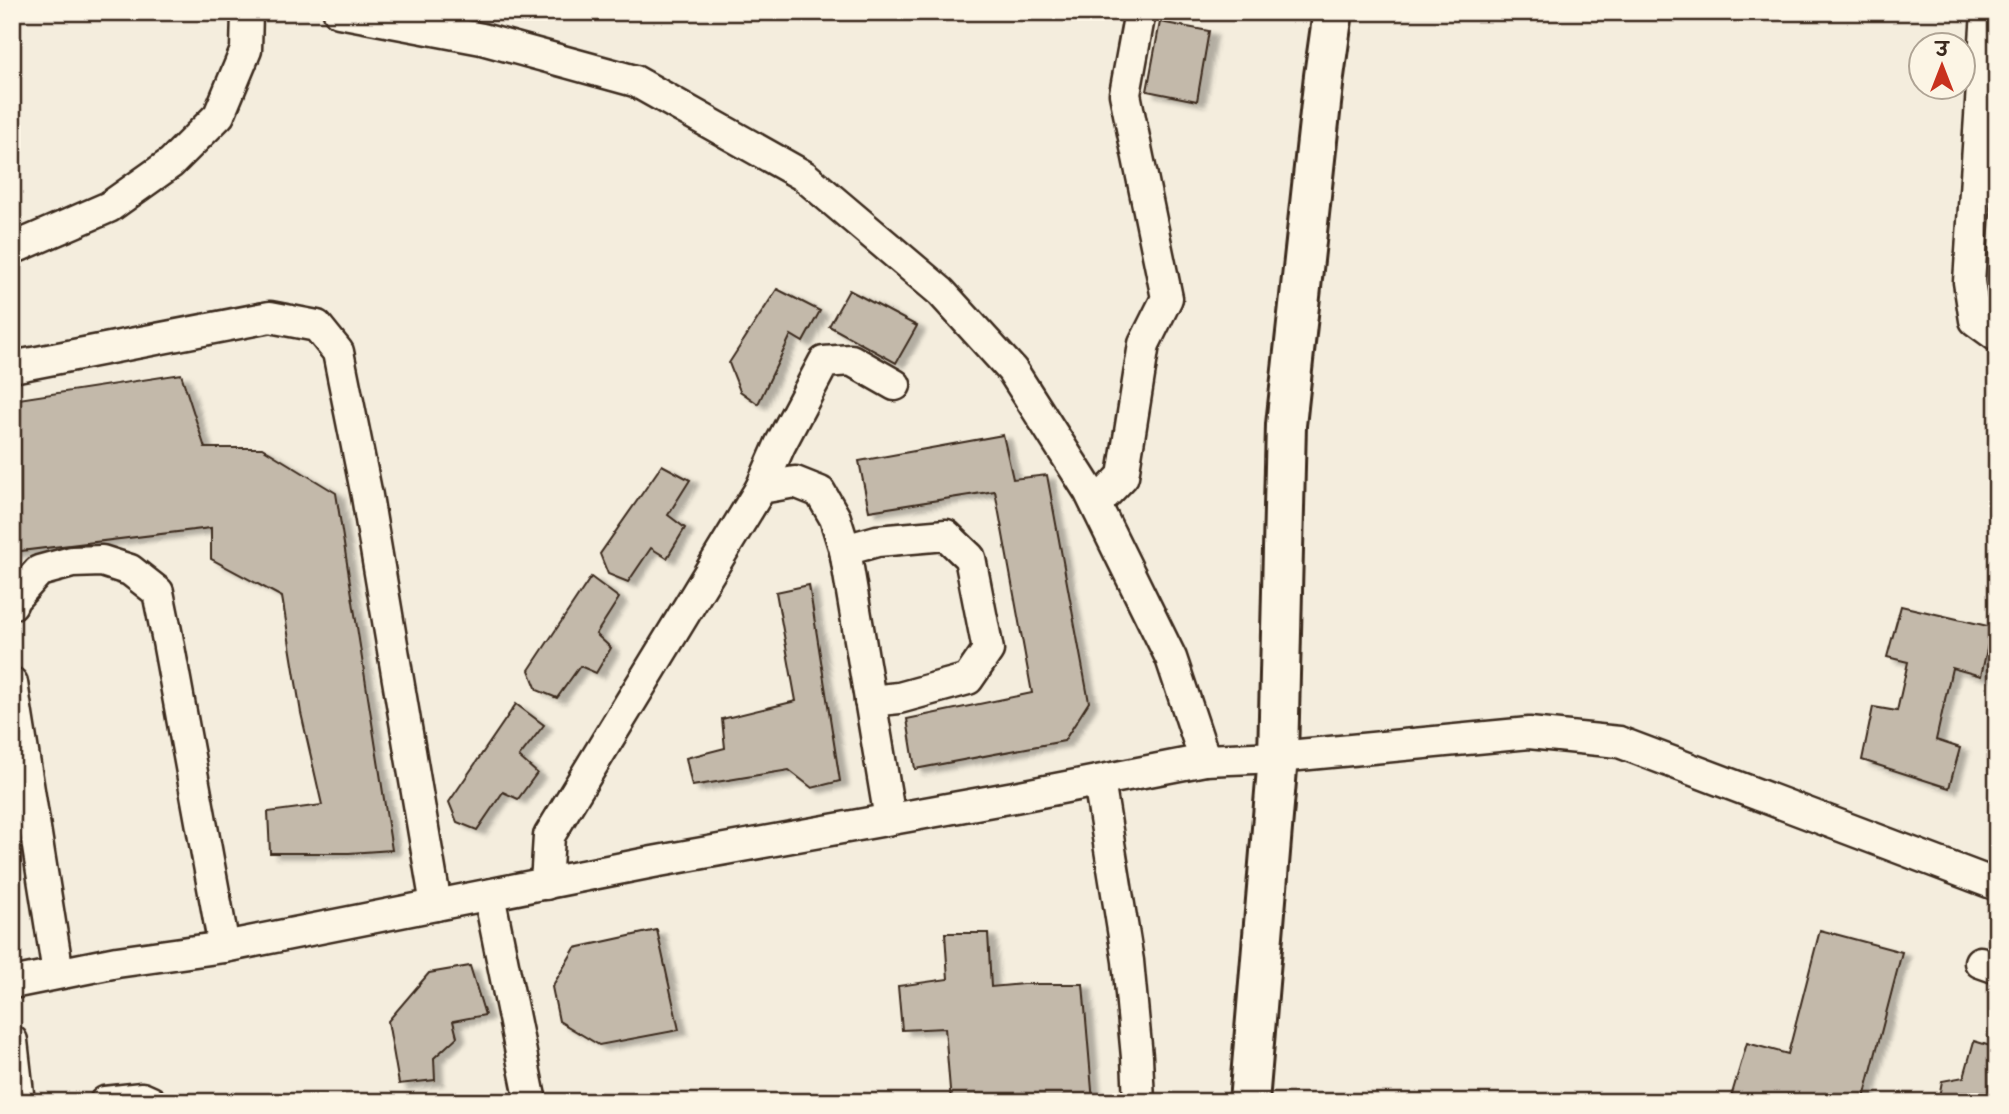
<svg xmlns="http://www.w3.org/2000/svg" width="2009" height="1114" font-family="Mali,'Playpen Sans Deva',sans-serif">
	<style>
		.building { fill: #c3b9aa; stroke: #3b2a1e; stroke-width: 2; filter: url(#shadow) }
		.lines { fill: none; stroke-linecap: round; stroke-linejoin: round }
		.street-casing { stroke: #3b2a1e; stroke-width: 35 }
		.primary-casing { stroke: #3b2a1e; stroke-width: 44 }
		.street { stroke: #fcf5e5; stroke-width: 30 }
		.primary { stroke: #fcf5e5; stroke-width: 38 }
	</style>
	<defs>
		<filter id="shadow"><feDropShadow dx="8" dy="4.5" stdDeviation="2" flood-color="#0004"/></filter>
	</defs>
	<rect width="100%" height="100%" fill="#f4eddd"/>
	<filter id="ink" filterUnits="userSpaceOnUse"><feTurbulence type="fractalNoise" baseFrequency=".0143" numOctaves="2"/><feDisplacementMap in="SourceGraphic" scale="14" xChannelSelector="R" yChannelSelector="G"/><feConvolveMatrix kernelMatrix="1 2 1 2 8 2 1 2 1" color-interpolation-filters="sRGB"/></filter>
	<g filter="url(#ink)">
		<g class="building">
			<path d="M 1160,22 L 1209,31 L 1197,101 L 1147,91 Z"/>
			<path d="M 777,289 L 820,311 L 803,342 L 791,335 L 758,404 L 740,391 L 729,363 Z"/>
			<path d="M 849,290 L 917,326 L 896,363 L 829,326 Z"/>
			<path d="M 181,374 L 205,448 L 262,448 L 336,493 L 392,850 L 349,853 L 270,853 L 268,812 L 322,805 L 301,713 L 282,597 L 211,559 L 211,528 L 12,552 L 12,400 Z"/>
			<path d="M 1003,435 L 1013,479 L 1047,475 L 1089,702 L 1064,741 L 915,769 L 907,719 L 1032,693 L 995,491 L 869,511 L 859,461 Z"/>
			<path d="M 662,465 L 690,480 L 668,515 L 685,528 L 667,558 L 651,548 L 628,582 L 608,574 L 600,554 Z"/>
			<path d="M 591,577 L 619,598 L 596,634 L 611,648 L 596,673 L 580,666 L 557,698 L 537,690 L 529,670 Z"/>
			<path d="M 809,585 L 840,781 L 812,788 L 789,770 L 692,786 L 686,758 L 725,748 L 722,719 L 796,701 L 776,592 Z"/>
			<path d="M 1901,606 L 1992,627 L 1981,676 L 1952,668 L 1936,740 L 1960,748 L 1949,788 L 1862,760 L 1873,707 L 1897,711 L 1908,662 L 1887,657 Z"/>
			<path d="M 516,704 L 544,725 L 519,757 L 537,773 L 518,799 L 503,792 L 477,830 L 457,822 L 449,802 Z"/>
			<path d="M 657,930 L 679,1030 L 599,1045 L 559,1021 L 552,987 L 575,948 Z"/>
			<path d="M 1820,930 L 1902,952 L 1863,1102 L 1748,1102 L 1731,1097 L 1747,1043 L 1788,1054 Z"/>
			<path d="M 945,933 L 988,933 L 991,987 L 1023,984 L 1083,984 L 1093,1102 L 951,1102 L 945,1028 L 902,1030 L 898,986 L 948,979 Z"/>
			<path d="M 470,966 L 485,1015 L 453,1021 L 457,1037 L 434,1058 L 435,1080 L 399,1084 L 388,1021 L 429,973 Z"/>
			<path d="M 1974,1041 L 1997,1048 L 1997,1102 L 1938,1102 L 1942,1081 L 1964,1077 Z"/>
		</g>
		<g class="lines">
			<g class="street-casing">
				<g id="street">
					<path d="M 339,12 L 482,39 L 635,81 L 804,176 L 941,292 L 1012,370 L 1089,491 L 1171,658 L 1205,760 L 1278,757 L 1529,733 L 1619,742 L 1997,885"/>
					<path d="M 1987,12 L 1969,282 L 1975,320 L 1997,336"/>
					<path d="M 12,249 L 109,207 L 171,163 L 219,115 L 246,50 L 247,12"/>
					<path d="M 12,367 L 270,317 L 317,326 L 338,352 L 367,496 L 436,905"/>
					<path d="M 761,488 L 780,445 L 824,362 L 851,360 L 895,385"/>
					<path d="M 1096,504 L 1123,476 L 1144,344 L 1167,298 L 1125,94 L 1140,12"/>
					<path d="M 845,550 L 877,541 L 946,535 L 970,558 L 988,650 L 968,679 L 899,698 L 870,701"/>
					<path d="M 12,604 L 14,599 L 39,571 L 72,562 L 102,561 L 130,570 L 158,592 L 167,636 L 224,947"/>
					<path d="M 12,683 L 58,973"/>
					<path d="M 1099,781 L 1128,961 L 1137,1057 L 1139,1102"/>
					<path d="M 546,884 L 549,836 L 761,488 L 795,482 L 820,492 L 835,518 L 845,550 L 890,819"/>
					<path d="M 489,895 L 531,1102"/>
					<path d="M 1980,962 L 1997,968"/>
					<path d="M 12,983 L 117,962 L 224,947 L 653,862 L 1020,796 L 1205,760"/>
					<path d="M 12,1041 L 19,1102"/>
					<path d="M 105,1102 L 142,1098 L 151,1102"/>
				</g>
			</g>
			<g class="primary-casing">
				<path id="primary" d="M 1249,1102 L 1278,757 L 1286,425 L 1324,76 L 1333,12"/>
			</g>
			<use href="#street" class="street"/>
			<use href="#primary" class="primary"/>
		</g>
	</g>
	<rect width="2009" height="1114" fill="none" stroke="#fcf5e5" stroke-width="42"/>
	<rect x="21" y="21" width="1967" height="1072" fill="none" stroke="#3b2a1e" stroke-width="2.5" filter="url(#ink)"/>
	<g transform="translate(1942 66)"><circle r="33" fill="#fcf5e5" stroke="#afa495" stroke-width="2"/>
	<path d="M0-5L12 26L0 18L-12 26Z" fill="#c8321e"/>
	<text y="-10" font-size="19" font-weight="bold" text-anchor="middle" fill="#3b2a1e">उ</text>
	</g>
</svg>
